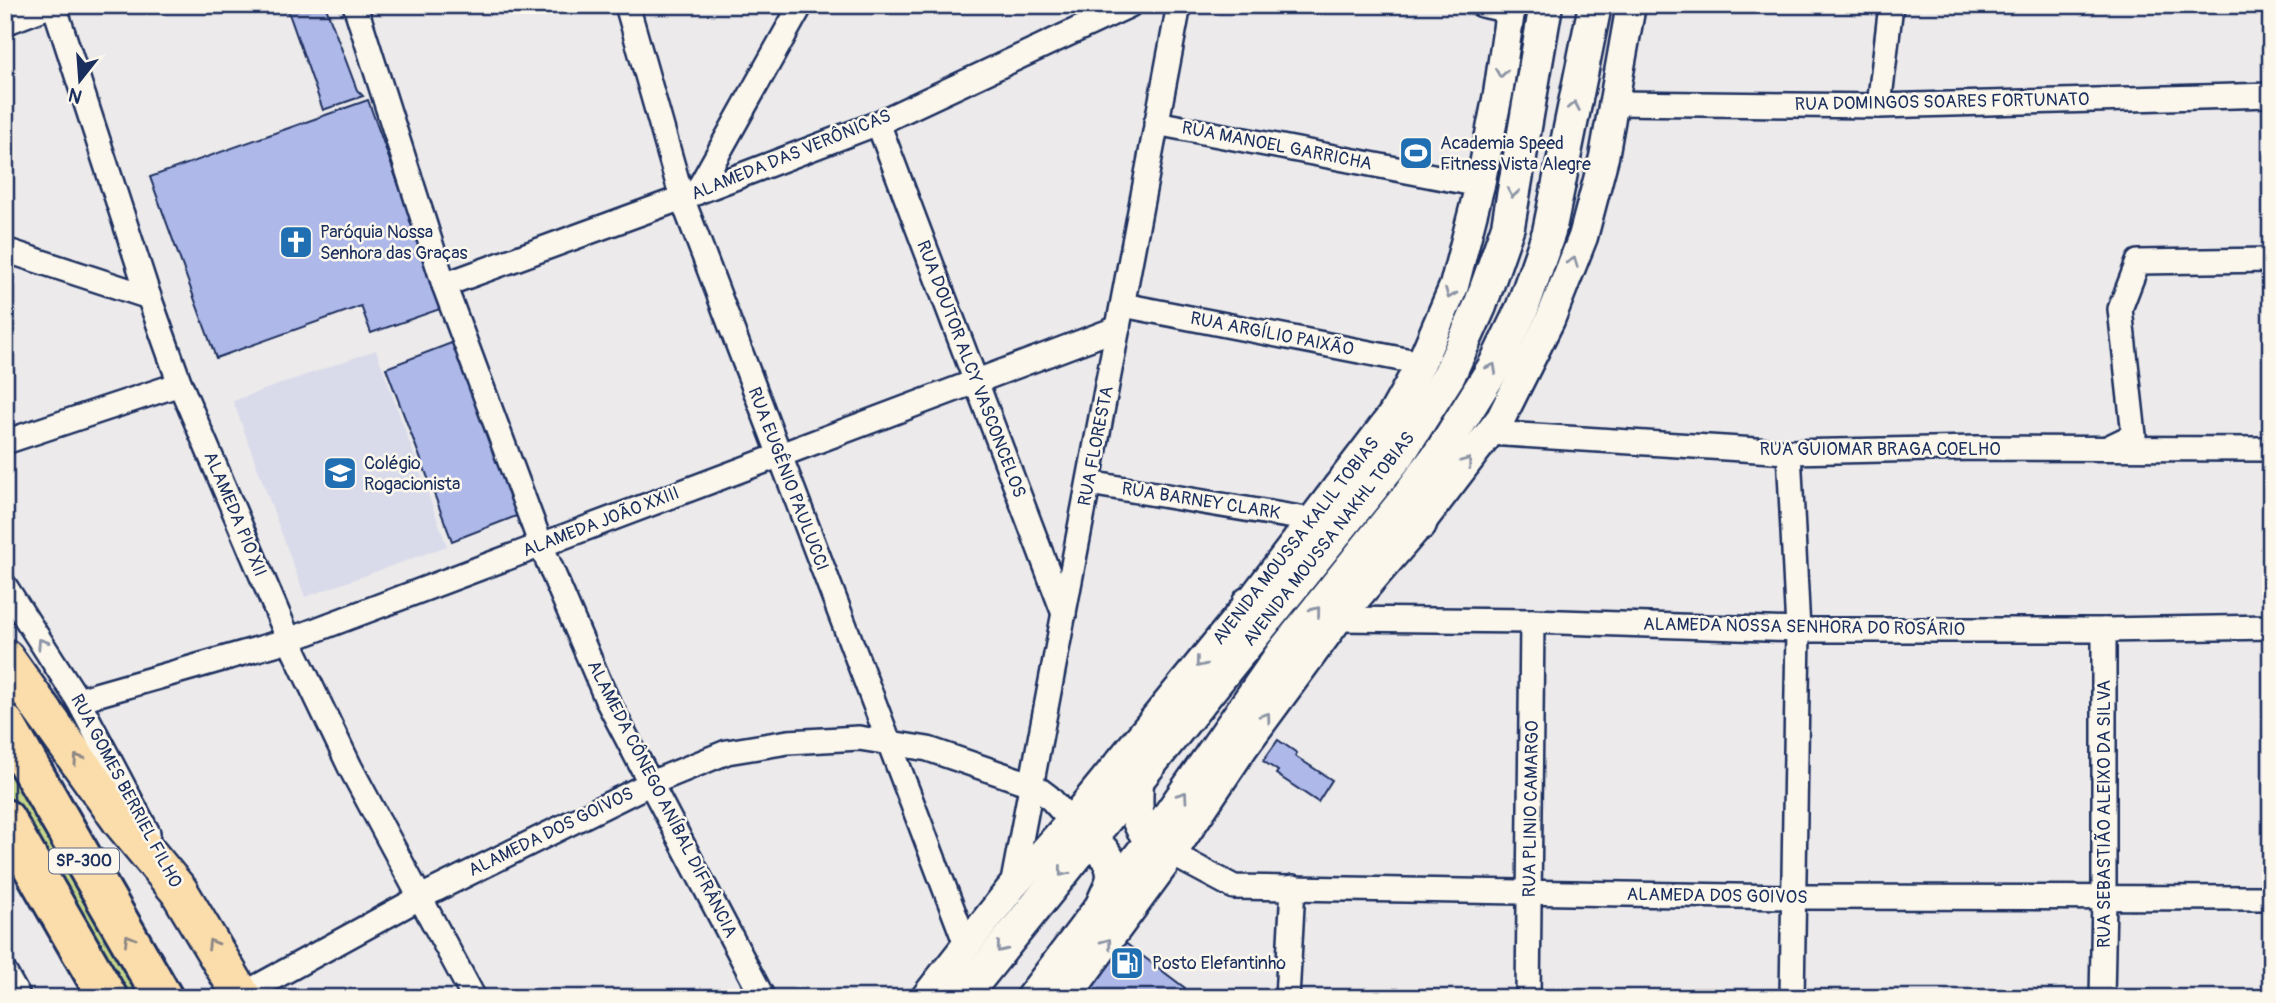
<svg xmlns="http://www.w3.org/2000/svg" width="2276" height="1003" font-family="Pangolin,sans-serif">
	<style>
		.built { fill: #d9dbea }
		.green { fill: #c5d68a; stroke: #708274; stroke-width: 2 }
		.building { fill: #aeb8e9; stroke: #1b2f5e; stroke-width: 2 }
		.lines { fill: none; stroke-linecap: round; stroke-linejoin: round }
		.minor-casing { stroke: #1b2f5e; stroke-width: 28 }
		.tertiary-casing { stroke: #1b2f5e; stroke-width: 33 }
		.secondary-casing { stroke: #1b2f5e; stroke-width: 37 }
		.trunk-casing { stroke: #1b2f5e; stroke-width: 42 }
		.motorway-casing { stroke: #1b2f5e; stroke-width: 44 }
		.minor { stroke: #fbf7ec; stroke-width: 23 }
		.tertiary { stroke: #fbf7ec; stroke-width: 28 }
		.secondary { stroke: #fbf7ec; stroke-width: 32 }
		.trunk { stroke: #fbddab; stroke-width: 37 }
		.motorway { stroke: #fbddab; stroke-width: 38 }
		.oneway { stroke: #8b93a5 }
		.oneway2 { stroke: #8b8684 }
		.labels { text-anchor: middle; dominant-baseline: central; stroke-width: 5; stroke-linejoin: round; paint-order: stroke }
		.shield { fill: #fbf7ec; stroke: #5e6b89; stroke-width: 2 }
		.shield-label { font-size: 16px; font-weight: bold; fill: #1b2f5e }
		.street-label { font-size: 18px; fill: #1b2f5e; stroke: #fbf7ec }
		.poi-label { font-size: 18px; fill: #1b2f5e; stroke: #fbf7ec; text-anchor: start }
	</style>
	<rect width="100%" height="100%" fill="#eceaeb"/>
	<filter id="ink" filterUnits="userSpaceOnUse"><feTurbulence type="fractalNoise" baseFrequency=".0143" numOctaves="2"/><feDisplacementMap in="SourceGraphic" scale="14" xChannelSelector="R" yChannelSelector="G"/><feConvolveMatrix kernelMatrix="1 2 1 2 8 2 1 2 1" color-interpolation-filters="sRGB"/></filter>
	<g filter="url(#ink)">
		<path class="built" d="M 376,350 L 447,546 L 305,597 L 233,401 Z"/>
		<path class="green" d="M 5,747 L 150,998 L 121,998 L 5,797 Z"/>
		<g class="building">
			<path d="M 286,5 L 325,5 L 357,90 L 363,96 L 323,110 Z"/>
			<path d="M 368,100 L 443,308 L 371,333 L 361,306 L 216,358 L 150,177 Z"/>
			<path d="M 454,342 L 519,515 L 452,541 L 386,368 Z"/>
			<path d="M 1278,740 L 1297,753 L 1295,756 L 1332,780 L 1318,802 L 1276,774 L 1278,771 L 1263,761 Z"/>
			<path d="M 1120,939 L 1185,988 L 1177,998 L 1075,998 Z"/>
		</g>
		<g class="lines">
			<g class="minor-casing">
				<g id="minor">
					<path d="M 54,5 L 149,297 L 180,384 L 289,640 L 350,767 L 474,998"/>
					<path d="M 355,5 L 444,285 L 541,545 L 607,700 L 763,998"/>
					<path d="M 627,5 L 682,198 L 967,947"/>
					<path d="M 1482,5 L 1510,11"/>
					<path d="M 5,23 L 52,5"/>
					<path d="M 1614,103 L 1879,106 L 2271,95"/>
					<path d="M 1879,106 L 1891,5"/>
					<path d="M 878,123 L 1064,614"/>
					<path d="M 1156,123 L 1480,185"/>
					<path d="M 696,193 L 801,5"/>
					<path d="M 5,250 L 149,297"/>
					<path d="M 444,285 L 682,198 L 878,123 L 1130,5"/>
					<path d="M 1123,305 L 1421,363"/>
					<path d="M 1489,433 L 1789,452 L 1977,448 L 2271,449"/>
					<path d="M 5,442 L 180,384"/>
					<path d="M 2107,448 L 2134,435 L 2120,309 L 2138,262 L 2271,260"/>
					<path d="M 1789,452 L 1798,630 L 1792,998"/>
					<path d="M 1089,483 L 1312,520"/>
					<path d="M 5,586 L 78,700 L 148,833"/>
					<path d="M 1338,619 L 1532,621 L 1798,630 L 2104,630 L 2271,627"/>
					<path d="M 78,700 L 289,640 L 1118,328"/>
					<path d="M 1172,854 L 1234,887 L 1793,897 L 2271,898"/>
					<path d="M 1012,887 L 1179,5"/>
					<path d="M 5,973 L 19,998"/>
					<path d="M 242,995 L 421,897 L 651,783 L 727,752 L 788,742 L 859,738 L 928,749 L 1033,785 L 1049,797 L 1071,821"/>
					<path d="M 1287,998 L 1293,887"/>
					<path d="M 1528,998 L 1532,621"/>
					<path d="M 2102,998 L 2104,899 L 2104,630"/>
				</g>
			</g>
			<g class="tertiary-casing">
				<g id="tertiary">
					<path d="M 925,998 L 1012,887 L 1071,821 L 1249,603 L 1392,415 L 1421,363 L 1454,286 L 1480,185 L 1498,94 L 1511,5"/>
					<path d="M 1066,998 L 1172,854 L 1243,748 L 1338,619 L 1420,524 L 1501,418 L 1550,320 L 1583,237 L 1604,157 L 1631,5"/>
				</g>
			</g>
			<g class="secondary-casing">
				<g id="secondary">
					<path d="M 1339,488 L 1386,462"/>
					<path d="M 1420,524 L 1436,471"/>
					<path d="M 1233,649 L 1249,603"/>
					<path d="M 1137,780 C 1135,824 1136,829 1172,854"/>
					<path d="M 1071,821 C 1085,836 1114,853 1113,877 C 1112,885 1106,895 1103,903"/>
					<path d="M 962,998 L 1399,454 L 1449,375 L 1480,306 L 1508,226 L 1546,5"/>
					<path d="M 1032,998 L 1152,840 L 1284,651 L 1405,500 L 1443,449 L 1494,367 L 1522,309 L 1549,232 L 1595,5"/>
				</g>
			</g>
			<g class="trunk-casing">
				<path id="trunk" d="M 5,658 L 122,822 L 179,891 L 243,998"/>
			</g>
			<g class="motorway-casing">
				<g id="motorway">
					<path d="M 5,724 L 163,998"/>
					<path d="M 5,819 L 108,998"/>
				</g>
			</g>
			<use href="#minor" class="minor"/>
			<use href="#tertiary" class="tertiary"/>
			<use href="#secondary" class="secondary"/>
			<use href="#trunk" class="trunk"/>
			<use href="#motorway" class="motorway"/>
		</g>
		<defs><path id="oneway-chevron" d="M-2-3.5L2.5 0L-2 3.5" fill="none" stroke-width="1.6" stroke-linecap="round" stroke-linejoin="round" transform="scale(1.75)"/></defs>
		<g class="oneway">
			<use href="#oneway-chevron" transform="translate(1501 73) rotate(98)"/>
			<use href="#oneway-chevron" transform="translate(1574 106) rotate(-79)"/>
			<use href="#oneway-chevron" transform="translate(1513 193) rotate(100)"/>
			<use href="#oneway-chevron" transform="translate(1573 262) rotate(-69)"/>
			<use href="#oneway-chevron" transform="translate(1450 294) rotate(112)"/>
			<use href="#oneway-chevron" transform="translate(1492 368) rotate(-61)"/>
			<use href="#oneway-chevron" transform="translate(1467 462) rotate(-53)"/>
			<use href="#oneway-chevron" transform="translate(1316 611) rotate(-51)"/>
			<use href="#oneway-chevron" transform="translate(42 643) rotate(-123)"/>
			<use href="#oneway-chevron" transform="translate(1200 663) rotate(129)"/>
			<use href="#oneway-chevron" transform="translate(1266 717) rotate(-54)"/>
			<use href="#oneway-chevron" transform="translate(1183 796) rotate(-55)"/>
			<use href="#oneway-chevron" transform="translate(1063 872) rotate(129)"/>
			<use href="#oneway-chevron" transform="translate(1107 943) rotate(-53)"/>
			<use href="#oneway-chevron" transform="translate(1001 948) rotate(129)"/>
		</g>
		<g class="oneway2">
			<use href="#oneway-chevron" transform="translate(78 759) rotate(-125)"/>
			<use href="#oneway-chevron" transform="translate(129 939) rotate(-120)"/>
			<use href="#oneway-chevron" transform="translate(212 944) rotate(-121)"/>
		</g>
	</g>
	<defs>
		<g id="stadium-square" transform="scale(1.75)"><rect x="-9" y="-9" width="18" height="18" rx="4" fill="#1f6fb2" stroke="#fbf7ec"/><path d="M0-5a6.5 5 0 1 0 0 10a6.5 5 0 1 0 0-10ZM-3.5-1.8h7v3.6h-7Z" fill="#fff"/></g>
		<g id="church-square" transform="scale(1.75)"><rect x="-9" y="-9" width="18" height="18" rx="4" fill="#1f6fb2" stroke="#fbf7ec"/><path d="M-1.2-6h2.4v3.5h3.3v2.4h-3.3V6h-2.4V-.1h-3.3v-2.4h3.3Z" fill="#fff"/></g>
		<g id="school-square" transform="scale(1.75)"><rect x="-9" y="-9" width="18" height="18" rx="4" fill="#1f6fb2" stroke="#fbf7ec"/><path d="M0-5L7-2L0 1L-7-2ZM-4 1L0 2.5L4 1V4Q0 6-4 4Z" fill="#fff"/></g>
		<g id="fuel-square" transform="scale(1.75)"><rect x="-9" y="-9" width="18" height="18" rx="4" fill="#1f6fb2" stroke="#fbf7ec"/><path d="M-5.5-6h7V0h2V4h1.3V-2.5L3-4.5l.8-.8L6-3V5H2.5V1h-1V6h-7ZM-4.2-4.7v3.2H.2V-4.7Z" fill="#fff"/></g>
	</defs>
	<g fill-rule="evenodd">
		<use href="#stadium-square" x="1416" y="153"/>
		<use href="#church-square" x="296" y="242"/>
		<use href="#school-square" x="340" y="473"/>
		<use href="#fuel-square" x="1127" y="963"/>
	</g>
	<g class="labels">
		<rect class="shield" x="49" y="848.5" width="70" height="25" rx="5"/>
		<g class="shield-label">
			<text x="84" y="861">SP-300</text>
		</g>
		<g class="street-label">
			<text transform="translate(1942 102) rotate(-1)">RUA DOMINGOS SOARES FORTUNATO</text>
			<text transform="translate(1277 146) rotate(11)">RUA MANOEL GARRICHA</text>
			<text transform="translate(791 155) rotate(-22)">ALAMEDA DAS VERÔNICAS</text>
			<text transform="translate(1272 334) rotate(11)">RUA ARGÍLIO PAIXÃO</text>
			<text transform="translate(971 369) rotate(69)">RUA DOUTOR ALCY VASCONCELOS</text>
			<text transform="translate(1096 446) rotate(-79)">RUA FLORESTA</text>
			<text x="1880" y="449">RUA GUIOMAR BRAGA COELHO</text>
			<text transform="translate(788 479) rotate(69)">RUA EUGÊNIO PAULUCCI</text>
			<text transform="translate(1201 501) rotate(9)">RUA BARNEY CLARK</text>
			<text transform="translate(235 514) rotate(67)">ALAMEDA PIO XII</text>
			<text transform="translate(601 522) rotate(-21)">ALAMEDA JOÃO XXIII</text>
			<text transform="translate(1329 539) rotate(-52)">AVENIDA MOUSSA NAKHL TOBIAS</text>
			<text transform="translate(1296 541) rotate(-52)">AVENIDA MOUSSA KALIL TOBIAS</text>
			<text transform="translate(1804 627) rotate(1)">ALAMEDA NOSSA SENHORA DO ROSÁRIO</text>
			<text transform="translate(126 791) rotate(62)">RUA GOMES BERRIEL FILHO</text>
			<text transform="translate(662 799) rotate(63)">ALAMEDA CÔNEGO ANÍBAL DIFRÂNCIA</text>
			<text transform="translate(1531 809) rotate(-89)">RUA PLINIO CAMARGO</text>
			<text transform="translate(2104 814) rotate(-90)">RUA SEBASTIÃO ALEIXO DA SILVA</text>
			<text transform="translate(551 832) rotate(-26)">ALAMEDA DOS GOIVOS</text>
			<text transform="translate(1717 896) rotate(1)">ALAMEDA DOS GOIVOS</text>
		</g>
		<g class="poi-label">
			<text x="1440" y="143">Academia Speed<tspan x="1440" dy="21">Fitness Vista Alegre</tspan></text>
			<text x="320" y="232">Paróquia Nossa<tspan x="320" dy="21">Senhora das Graças</tspan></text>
			<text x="364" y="463">Colégio<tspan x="364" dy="21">Rogacionista</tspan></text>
			<text x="1152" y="963">Posto Elefantinho</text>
		</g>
	</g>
	<rect width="2276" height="1003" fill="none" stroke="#fbf7ec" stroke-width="28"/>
	<rect x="14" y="14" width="2248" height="975" fill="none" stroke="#1b2f5e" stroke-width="2.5" filter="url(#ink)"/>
	<g transform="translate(80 80) rotate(197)" stroke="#fbf7ec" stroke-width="5" paint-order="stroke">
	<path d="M0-5L12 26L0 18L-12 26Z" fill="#1b2f5e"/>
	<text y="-10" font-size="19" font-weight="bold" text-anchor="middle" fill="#1b2f5e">N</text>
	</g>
</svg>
